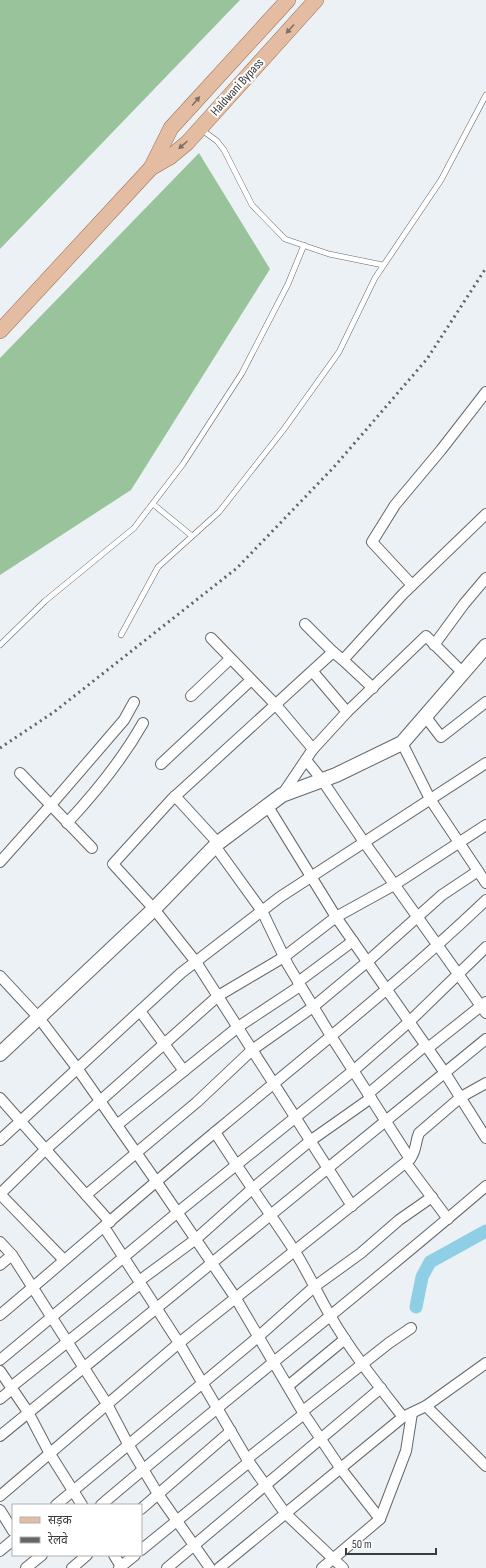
<svg xmlns="http://www.w3.org/2000/svg" width="486" height="1568" font-family="'Sofia Sans Condensed','Noto Sans Devanagari',sans-serif">
	<style>
		.forest { fill: #99c49b }
		.lines { fill: none; stroke-linecap: round; stroke-linejoin: round }
		.canal { stroke: #8ecfe6; stroke-width: 13 }
		.lane-casing { stroke: #64686b; stroke-width: 6 }
		.street-casing { stroke: #64686b; stroke-width: 12 }
		.secondary-casing { stroke: #64686b; stroke-width: 16 }
		.primary-casing { stroke: #9c7256; stroke-width: 16 }
		.lane { stroke: #fff; stroke-width: 5 }
		.street { stroke: #fff; stroke-width: 10 }
		.secondary { stroke: #fff; stroke-width: 14 }
		.primary { stroke: #e3bca1; stroke-width: 15 }
		.rail { stroke: #626467; stroke-width: 3; stroke-dasharray: 2 4; stroke-linecap: butt }
		.oneway { fill: #7e6f65 }
		.labels { text-anchor: middle; dominant-baseline: central; stroke-width: 4; stroke-linejoin: round; paint-order: stroke }
		.street-label { font-size: 13px; fill: #3a3b3d; stroke: #fff }
	</style>
	<rect width="100%" height="100%" fill="#ecf1f5"/>
	<g class="forest">
		<path d="M 0,0 L 240,0 L 0,249 Z"/>
		<path d="M 199,153 L 270,269 L 131,490 L 0,575 L 0,358 Z"/>
	</g>
	<g class="lines">
		<path class="canal" d="M 416,1307 L 422,1277 L 430,1262 L 486,1231"/>
		<g class="lane-casing">
			<g id="lane">
				<path d="M 202,130 L 217,141 L 224,150 L 252,205 L 285,239 L 329,254 L 383,265"/>
				<path d="M 153,504 L 192,536"/>
				<path d="M 121,635 L 158,567 L 219,512 L 284,429 L 339,352 L 375,278 L 441,180 L 486,95"/>
				<path d="M 0,645 L 45,601 L 134,528 L 183,464 L 242,373 L 288,284 L 304,245"/>
			</g>
		</g>
		<g class="street-casing">
			<g id="street">
				<path d="M 412,585 L 372,542 L 395,505 L 441,450 L 486,392"/>
				<path d="M 305,624 L 333,652"/>
				<path d="M 211,638 L 276,705 L 313,749 L 282,795"/>
				<path d="M 434,645 L 464,604 L 486,578"/>
				<path d="M 343,660 L 373,688"/>
				<path d="M 313,672 L 347,712 L 313,749"/>
				<path d="M 191,696 L 230,659"/>
				<path d="M 347,712 L 426,636 L 463,673"/>
				<path d="M 425,716 L 441,737 L 486,702"/>
				<path d="M 402,743 L 430,799 L 486,883"/>
				<path d="M 306,760 L 322,780 L 364,842 L 486,1013"/>
				<path d="M 161,764 L 251,680"/>
				<path d="M 20,773 L 92,848"/>
				<path d="M 175,796 L 218,843"/>
				<path d="M 267,805 L 336,917 L 445,1073 L 486,1138"/>
				<path d="M 67,823 C 96,792 122,760 143,723"/>
				<path d="M 215,846 L 262,911 L 288,965 L 331,1036 L 410,1159"/>
				<path d="M 0,862 L 50,806 L 124,720 L 134,702"/>
				<path d="M 0,976 L 39,1018 L 77,1068 L 156,1181 L 235,1297 L 304,1414 L 341,1469 L 380,1519"/>
				<path d="M 298,982 L 353,941"/>
				<path d="M 140,1011 L 184,1071"/>
				<path d="M 428,1048 L 486,1002"/>
				<path d="M 368,1094 L 426,1045"/>
				<path d="M 0,1098 L 110,1222"/>
				<path d="M 117,1125 L 238,1027 L 300,986"/>
				<path d="M 215,1132 C 240,1172 268,1210 294,1250 C 308,1272 318,1295 331,1317 C 352,1353 378,1385 403,1417"/>
				<path d="M 0,1140 L 181,973 L 280,897 L 486,763"/>
				<path d="M 406,1163 L 448,1219"/>
				<path d="M 86,1195 L 197,1102 L 252,1050 L 313,1007 L 367,962 L 442,895 L 478,871"/>
				<path d="M 352,1206 L 196,962 L 154,909 L 113,864 L 171,800 L 333,652 L 343,660 L 403,594 L 486,514"/>
				<path d="M 104,1227 L 179,1343 L 247,1459 L 285,1513 L 343,1568"/>
				<path d="M 0,1242 L 12,1255 L 107,1404 L 128,1444 L 158,1494 L 210,1568"/>
				<path d="M 64,1260 L 0,1194 L 45,1150 L 218,996 L 284,957 L 336,917 L 394,885 L 486,825"/>
				<path d="M 0,1265 L 12,1255"/>
				<path d="M 139,1281 L 196,1239 L 252,1189 L 310,1141 L 371,1098"/>
				<path d="M 0,1315 C 74,1253 146,1189 220,1128 C 310,1053 401,981 486,900"/>
				<path d="M 0,1360 L 178,1212 L 353,1071 L 409,1022 L 486,947"/>
				<path d="M 0,1371 L 28,1412 L 50,1454 L 82,1505"/>
				<path d="M 288,1386 L 345,1339"/>
				<path d="M 11,1387 L 140,1284"/>
				<path d="M 0,1399 L 12,1389"/>
				<path d="M 426,1406 L 486,1466"/>
				<path d="M 303,1411 L 389,1343 L 411,1328"/>
				<path d="M 0,1436 L 486,1039"/>
				<path d="M 247,1459 L 304,1414"/>
				<path d="M 0,1496 L 179,1343 L 410,1159 C 417,1150 415,1142 419,1133 L 461,1097 L 486,1083"/>
				<path d="M 56,1505 L 258,1337 L 314,1287 L 361,1253 L 399,1220 L 432,1197"/>
				<path d="M 101,1505 C 228,1397 359,1295 486,1186"/>
				<path d="M 141,1509 L 231,1431"/>
				<path d="M 0,1510 L 13,1531"/>
				<path d="M 141,1550 L 249,1462"/>
				<path d="M 0,1551 L 13,1540"/>
				<path d="M 114,1555 L 122,1568"/>
				<path d="M 26,1568 L 42,1555"/>
				<path d="M 72,1568 L 87,1555"/>
				<path d="M 119,1568 L 135,1555"/>
				<path d="M 167,1568 L 381,1388"/>
				<path d="M 219,1568 L 403,1417 L 426,1406 L 486,1363"/>
				<path d="M 322,1568 L 380,1519 L 406,1451 L 412,1413"/>
			</g>
		</g>
		<g class="secondary-casing">
			<path id="secondary" d="M 0,1054 L 154,909 L 218,843 L 282,795 L 336,775 L 402,743 L 486,646"/>
		</g>
		<g class="primary-casing">
			<g id="primary">
				<path d="M 151,168 L 171,128 L 288,0"/>
				<path d="M 0,331 L 151,168 L 170,157 L 187,143 L 316,0"/>
			</g>
		</g>
		<use href="#lane" class="lane"/>
		<use href="#street" class="street"/>
		<use href="#secondary" class="secondary"/>
		<use href="#primary" class="primary"/>
		<path class="rail" d="M 0,748 L 54,712 L 237,568 L 334,467 L 427,359 L 486,268"/>
	</g>
	<defs><path id="oneway-solid" d="M-6-.8H1V-3.2L6.5 0L1 3.2V.8H-6Z"/></defs>
	<g class="oneway">
		<use href="#oneway-solid" transform="translate(290 29) rotate(132)"/>
		<use href="#oneway-solid" transform="translate(196 101) rotate(-49)"/>
		<use href="#oneway-solid" transform="translate(183 145) rotate(138)"/>
	</g>
	<g class="labels">
		<g class="street-label">
			<text transform="translate(237 87) rotate(-48)">Haldwani Bypass</text>
		</g>
	</g>
	<rect x="12" y="1504" width="130" height="52" fill="#ffffff" stroke="#b0b1b1"/>
	<rect x="20" y="1517" width="20" height="6" fill="#e3bca1" stroke="#b0b1b1"/>
	<text x="48" y="1524" font-size="12" fill="#3a3b3d">सड़क</text>
	<rect x="20" y="1537" width="20" height="6" fill="#626467" stroke="#b0b1b1"/>
	<text x="48" y="1544" font-size="12" fill="#3a3b3d">रेलवे</text>
	<path d="M346 1548v6h90v-6" fill="none" stroke="#3a3b3d" stroke-width="2"/>
	<text x="352" y="1548" font-size="12" fill="#3a3b3d" stroke="#ffffff" stroke-width="3" paint-order="stroke">50 m</text>
</svg>
